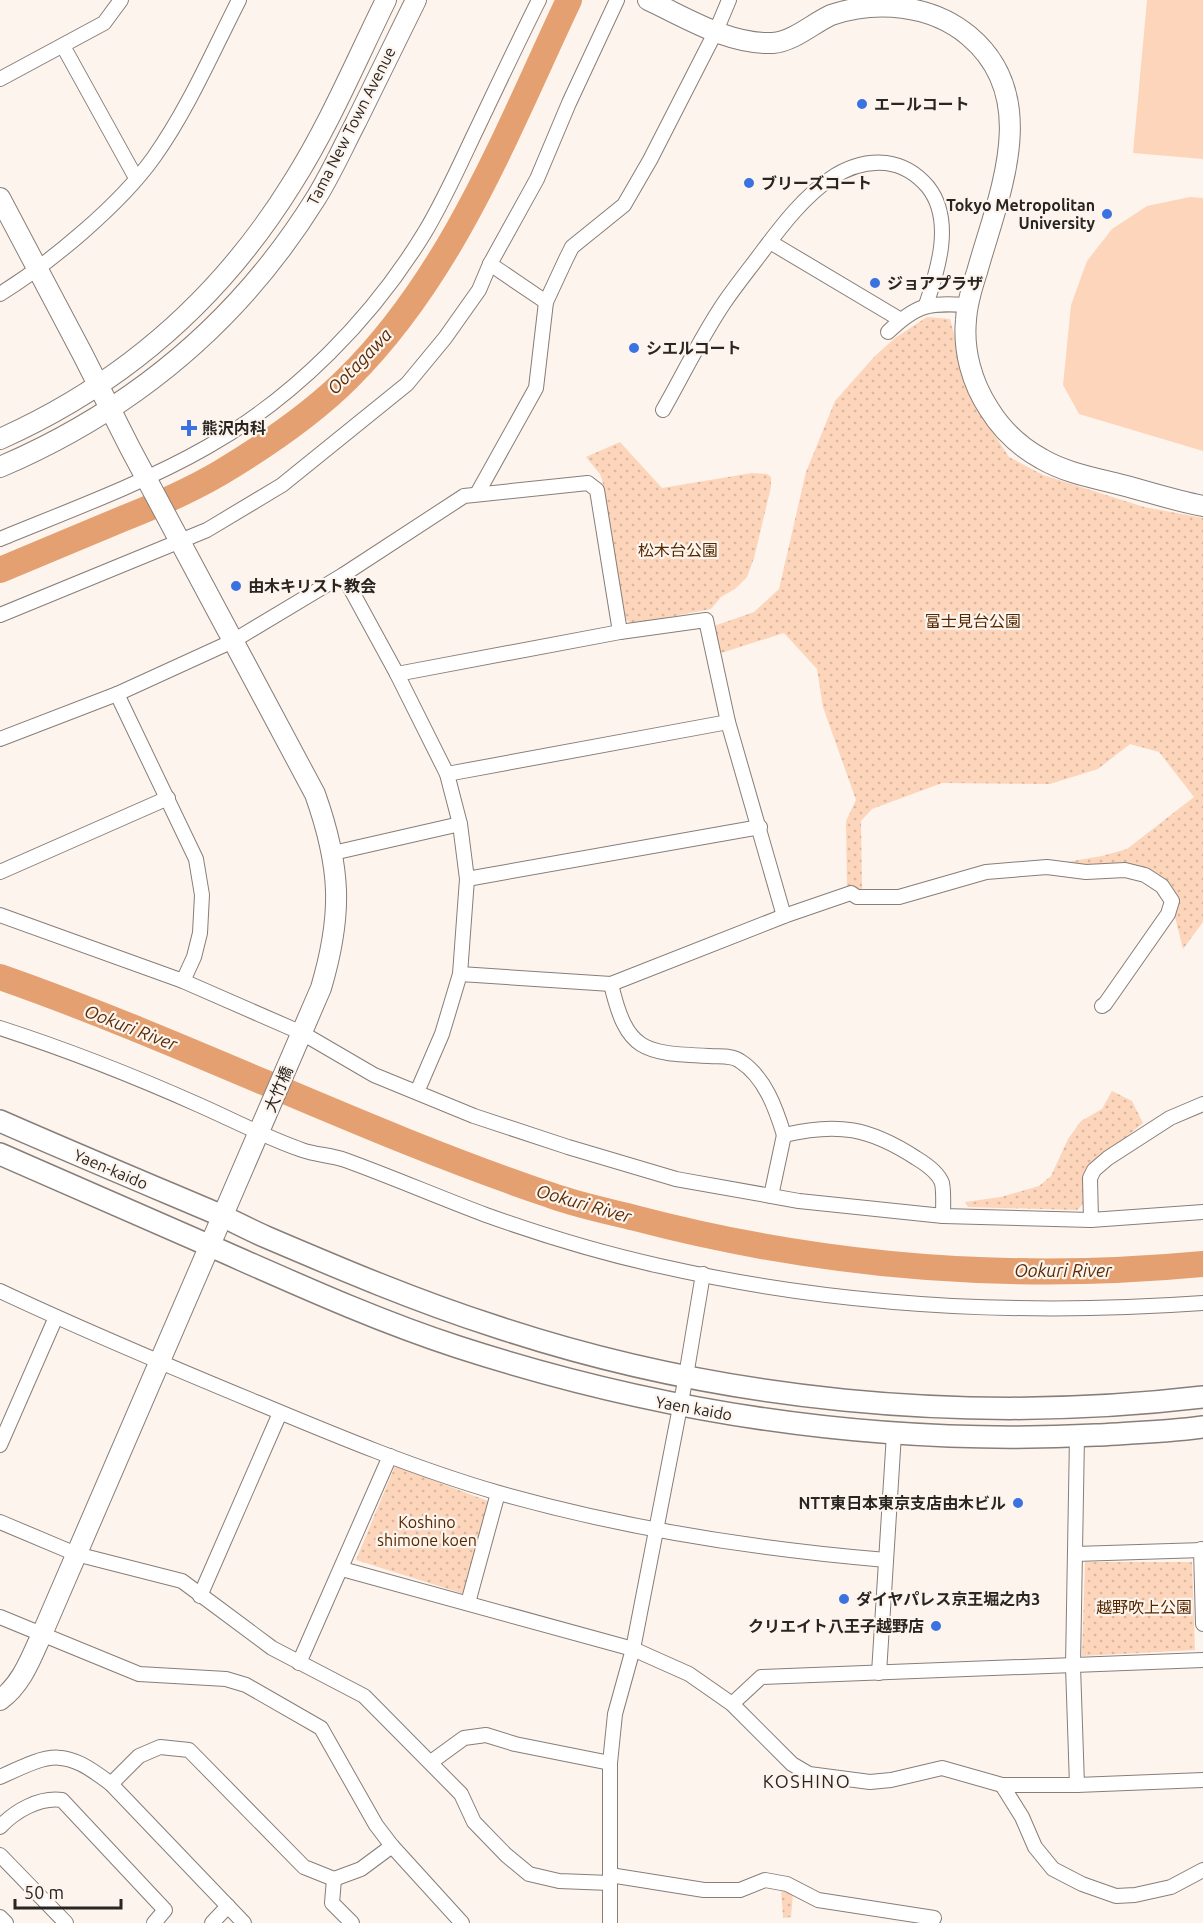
<svg xmlns="http://www.w3.org/2000/svg" width="1203" height="1923" font-family="Ubuntu,'Noto Sans JP',sans-serif">
	<style>
		.grass { fill: url(#grass-dots) }
		.pitch { fill: #fcd5ba }
		.lines { fill: none; stroke-linecap: round; stroke-linejoin: round }
		.river { stroke: #e4a070; stroke-width: 26 }
		.street-casing { stroke: #877e79; stroke-width: 16 }
		.secondary-casing { stroke: #877e79; stroke-width: 22 }
		.primary-casing { stroke: #877e79; stroke-width: 24 }
		.street { stroke: #fff; stroke-width: 14 }
		.secondary { stroke: #fff; stroke-width: 20 }
		.primary { stroke: #fff; stroke-width: 21 }
		.poi-dot { fill: #3a72e1; stroke: #fdf4ed; stroke-width: 2 }
		.labels { text-anchor: middle; dominant-baseline: central; stroke-width: 4.5; stroke-linejoin: round; paint-order: stroke }
		.poi-label { font-size: 16px; font-weight: bold; fill: #282522; stroke: #fdf4ed; text-anchor: start }
		.street-label { font-size: 16px; fill: #282522; stroke: #fdf4ed }
		.park-label { font-size: 16px; fill: #542902; stroke: #fdf4ed }
		.water-label { font-size: 18px; font-style: italic; fill: #572c06; stroke: #fdf4ed }
		.neighbourhood-label { font-size: 18px; letter-spacing: 1.5px; fill: #282522; stroke: #fdf4ed }
	</style>
	<defs>
		<pattern id="grass-dots" width="8" height="8" patternUnits="userSpaceOnUse" patternTransform="scale(1.5)"><rect width="8" height="8" fill="#fcd5ba"/><path d="M2 2h.1M6 6h.1" fill="none" stroke="#d8b7a0" stroke-width="1.8" stroke-linecap="round"/></pattern>
	</defs>
	<rect width="100%" height="100%" fill="#fdf4ed"/>
	<g class="grass">
		<path d="M 927,317 L 950,319 L 972,401 L 1009,457 L 1043,475 L 1144,507 L 1203,518 L 1203,922 L 1183,949 L 1174,913 L 1146,871 L 1055,864 L 1102,856 L 1127,849 L 1194,797 L 1159,752 L 1130,744 L 1098,769 L 1050,784 L 942,783 L 872,809 L 861,821 L 862,889 L 847,889 L 846,821 L 856,800 L 823,707 L 817,669 L 784,633 L 718,654 L 711,627 L 754,612 L 779,589 L 806,472 L 835,401 L 874,357 L 895,338 Z"/>
		<path d="M 620,442 L 662,488 L 752,473 L 767,474 L 771,477 L 771,487 L 754,558 L 747,577 L 735,589 L 721,597 L 711,609 L 634,624 L 626,620 L 602,479 L 600,474 L 586,457 Z"/>
		<path d="M 1112,1091 L 1132,1101 L 1143,1123 L 1085,1171 L 1085,1202 L 1077,1210 L 968,1207 L 965,1202 L 1001,1197 L 1039,1186 L 1051,1176 L 1068,1139 L 1081,1121 L 1102,1109 Z"/>
		<path d="M 395,1466 L 488,1501 L 464,1594 L 356,1560 Z"/>
		<path d="M 1085,1562 L 1192,1562 L 1195,1650 L 1082,1656 Z"/>
		<path d="M 781,1887 L 793,1893 L 791,1917 L 783,1918 Z"/>
	</g>
	<g class="pitch">
		<path d="M 1147,0 L 1203,0 L 1203,159 L 1133,153 Z"/>
		<path d="M 1190,197 L 1203,198 L 1203,451 L 1079,414 L 1063,385 L 1071,305 L 1087,261 L 1112,229 L 1147,206 Z"/>
	</g>
	<g class="lines">
		<g class="river">
			<path d="M 0,570 C 41,553 81,536 122,519 C 155,506 189,491 220,473 C 265,446 311,415 348,378 C 453,274 507,131 569,0"/>
			<path d="M 0,977 C 186,1042 363,1132 550,1195 C 577,1205 607,1211 635,1218 C 821,1267 1012,1282 1203,1264"/>
		</g>
		<g class="street-casing">
			<g id="street">
				<path d="M 63,46 L 136,178"/>
				<path d="M 0,79 L 104,23 L 121,0"/>
				<path d="M 770,242 L 901,320"/>
				<path d="M 490,264 L 546,302"/>
				<path d="M 0,294 C 50,263 120,205 154,157 C 188,109 212,53 239,0"/>
				<path d="M 888,332 C 917,304 928,303 967,305"/>
				<path d="M 663,410 C 683,375 701,337 724,303 C 737,284 751,267 765,248 C 783,224 804,197 830,179 C 846,168 866,161 886,163 C 902,165 917,174 928,187 C 954,220 938,270 926,305"/>
				<path d="M 477,494 L 536,388 L 546,302 L 566,259 L 572,247 L 624,205 L 650,160 L 716,31 L 729,0"/>
				<path d="M 0,539 C 68,511 144,483 207,447 C 295,397 372,319 425,232 C 443,202 457,171 472,139 C 494,93 516,46 539,0"/>
				<path d="M 343,575 L 397,674 L 447,774 L 460,824 L 467,879 L 460,974 L 442,1034 L 417,1092"/>
				<path d="M 0,615 L 207,530 L 282,485 L 407,384 L 445,338 L 479,290 L 490,264 L 537,179 L 569,103 L 617,0"/>
				<path d="M 397,674 L 620,632 L 706,620 L 728,722 L 784,916"/>
				<path d="M 117,694 L 196,859 L 202,895 L 200,933 L 194,957 L 183,981"/>
				<path d="M 0,739 L 117,694 L 233,641 L 343,575 L 464,496 L 588,483 L 597,490 L 620,632"/>
				<path d="M 447,774 L 728,722"/>
				<path d="M 333,853 L 460,824"/>
				<path d="M 0,872 L 168,798"/>
				<path d="M 467,879 L 760,827"/>
				<path d="M 0,915 L 183,981 L 302,1033 L 374,1075 L 474,1116 L 568,1147 L 676,1179 L 799,1201 L 943,1216 L 1091,1220 L 1203,1212"/>
				<path d="M 460,974 L 611,984 L 784,916 L 851,893 L 857,897 L 899,897 L 986,872 L 1047,867 L 1086,872 L 1125,870 L 1145,875 L 1162,886 L 1172,901 L 1168,914 L 1105,1004 L 1102,1006"/>
				<path d="M 611,984 C 627,1052 643,1053 709,1056 C 719,1057 732,1055 740,1061 C 765,1077 776,1109 784,1135"/>
				<path d="M 0,1028 C 68,1050 134,1076 199,1105 C 233,1120 267,1138 302,1150 C 316,1155 331,1155 345,1160 C 392,1177 438,1197 486,1215 C 542,1235 601,1253 660,1266 C 840,1307 1020,1316 1203,1303"/>
				<path d="M 771,1196 L 784,1135 C 838,1122 870,1128 916,1158 C 926,1164 938,1172 942,1183 C 944,1193 943,1206 943,1216"/>
				<path d="M 1091,1220 L 1090,1178 L 1094,1170 L 1108,1158 L 1170,1118 L 1203,1104"/>
				<path d="M 0,1291 C 85,1331 171,1367 258,1403 C 337,1436 416,1469 499,1493 C 626,1529 755,1549 886,1560"/>
				<path d="M 1077,1436 L 1073,1666 L 1077,1785"/>
				<path d="M 0,1445 L 56,1317"/>
				<path d="M 0,1522 L 76,1554 L 182,1581 L 272,1648 L 364,1696 L 461,1794 L 474,1822 L 506,1855 L 529,1874 L 559,1881 L 610,1883"/>
				<path d="M 1201,1549 L 1203,1624"/>
				<path d="M 1075,1554 L 1203,1550"/>
				<path d="M 342,1569 L 633,1649 L 689,1674 L 732,1704 L 792,1764 L 809,1774 L 870,1782 L 891,1780 L 942,1768 L 1002,1785 L 1077,1785 L 1203,1780"/>
				<path d="M 200,1596 L 280,1413"/>
				<path d="M 468,1603 L 498,1493"/>
				<path d="M 0,1617 L 139,1674 L 226,1679 L 246,1685 L 321,1728 L 376,1825 L 392,1846 L 462,1923"/>
				<path d="M 299,1663 L 390,1456"/>
				<path d="M 879,1673 L 894,1434"/>
				<path d="M 732,1704 L 761,1677 L 1203,1660"/>
				<path d="M 431,1762 L 464,1738 L 486,1735 L 515,1744 L 610,1763"/>
				<path d="M 0,1777 C 52,1753 63,1747 111,1784 L 244,1923"/>
				<path d="M 111,1784 L 139,1756 L 160,1747 L 189,1750 L 304,1867 L 334,1879 L 361,1869 L 392,1846"/>
				<path d="M 1002,1785 L 1022,1817 L 1035,1847 L 1053,1869 L 1082,1884 L 1116,1896 L 1135,1895 L 1171,1887 L 1203,1870"/>
				<path d="M 0,1827 C 15,1811 39,1797 62,1800 L 165,1910 L 154,1923"/>
				<path d="M 0,1855 L 66,1923"/>
				<path d="M 610,1875 L 704,1890 L 740,1890 L 765,1880 L 787,1884 L 818,1900 L 934,1918"/>
				<path d="M 334,1879 L 332,1903 L 352,1923"/>
				<path d="M 0,1917 L 6,1923"/>
				<path d="M 212,1923 L 228,1906"/>
				<path d="M 610,1923 L 610,1763 L 615,1714 L 633,1649 L 686,1376 L 703,1274"/>
			</g>
		</g>
		<g class="secondary-casing">
			<g id="secondary">
				<path d="M 648,0 C 687,18 729,45 773,43 C 794,41 812,24 831,15 C 876,0 931,4 969,36 C 1043,98 998,196 977,272 C 972,287 967,303 966,320 C 963,351 972,383 989,409 C 1002,430 1020,447 1042,459 C 1066,473 1095,478 1122,485 C 1149,492 1176,501 1203,506"/>
				<path d="M 0,198 L 83,355 L 130,448 L 315,794 C 341,867 343,914 321,988 L 42,1634 C 31,1658 22,1684 0,1700"/>
				<path d="M 0,439 C 123,384 222,297 293,182 C 329,125 356,61 386,0"/>
				<path d="M 0,467 C 133,410 239,322 316,198 C 331,174 343,147 356,122 C 376,81 396,41 416,0"/>
			</g>
		</g>
		<g class="primary-casing">
			<g id="primary">
				<path d="M 0,1121 C 73,1153 147,1184 220,1215 C 235,1222 250,1230 266,1237 C 341,1269 416,1301 494,1326 C 719,1401 967,1425 1203,1397"/>
				<path d="M 0,1154 C 69,1184 138,1214 208,1245 C 290,1281 372,1319 458,1347 C 665,1414 879,1446 1096,1435 C 1132,1433 1168,1432 1203,1427"/>
			</g>
		</g>
		<use href="#street" class="street"/>
		<use href="#secondary" class="secondary"/>
		<use href="#primary" class="primary"/>
	</g>
	<g class="poi-dot">
		<circle cx="862" cy="104" r="6"/>
		<circle cx="749" cy="183" r="6"/>
		<circle cx="1107" cy="214" r="6"/>
		<circle cx="875" cy="283" r="6"/>
		<circle cx="634" cy="348" r="6"/>
		<path d="M186 419h6v6h6v6h-6v6h-6v-6h-6v-6h6z"/>
		<circle cx="236" cy="586" r="6"/>
		<circle cx="1018" cy="1503" r="6"/>
		<circle cx="844" cy="1599" r="6"/>
		<circle cx="936" cy="1626" r="6"/>
	</g>
	<g class="labels">
		<g class="poi-label">
			<text x="874" y="104">エールコート</text>
			<text x="761" y="183">ブリーズコート</text>
			<text x="1095" y="205" text-anchor="end">Tokyo Metropolitan<tspan x="1095" dy="18">University</tspan></text>
			<text x="887" y="283">ジョアプラザ</text>
			<text x="646" y="348">シエルコート</text>
			<text x="202" y="428">熊沢内科</text>
			<text x="248" y="586">由木キリスト教会</text>
			<text x="1006" y="1503" text-anchor="end">NTT東日本東京支店由木ビル</text>
			<text x="856" y="1599">ダイヤパレス京王堀之内3</text>
			<text x="924" y="1626" text-anchor="end">クリエイト八王子越野店</text>
		</g>
		<g class="street-label">
			<text transform="translate(351 126) rotate(-63)">Tama New Town Avenue</text>
			<text transform="translate(278 1089) rotate(-67)">大竹橋</text>
			<text transform="translate(111 1169) rotate(23)">Yaen-kaido</text>
			<text transform="translate(694 1408) rotate(10)">Yaen kaido</text>
		</g>
		<g class="park-label">
			<text x="678" y="550">松木台公園</text>
			<text x="973" y="621">富士見台公園</text>
			<text x="427" y="1522">Koshino<tspan x="427" dy="18">shimone koen</tspan></text>
			<text x="1144" y="1607">越野吹上公園</text>
		</g>
		<g class="water-label">
			<text transform="translate(359 361) rotate(-46)">Ootagawa</text>
			<text transform="translate(131 1027) rotate(21)">Ookuri River</text>
			<text transform="translate(584 1203) rotate(16)">Ookuri River</text>
			<text x="1063" y="1270">Ookuri River</text>
		</g>
		<g class="neighbourhood-label">
			<text x="807" y="1781">KOSHINO</text>
		</g>
	</g>
	<path d="M15 1899v9h106v-9" fill="none" stroke="#282522" stroke-width="3"/>
	<text x="24" y="1899" font-size="18" fill="#282522" stroke="#fdf4ed" stroke-width="4.5" paint-order="stroke">50 m</text>
</svg>
